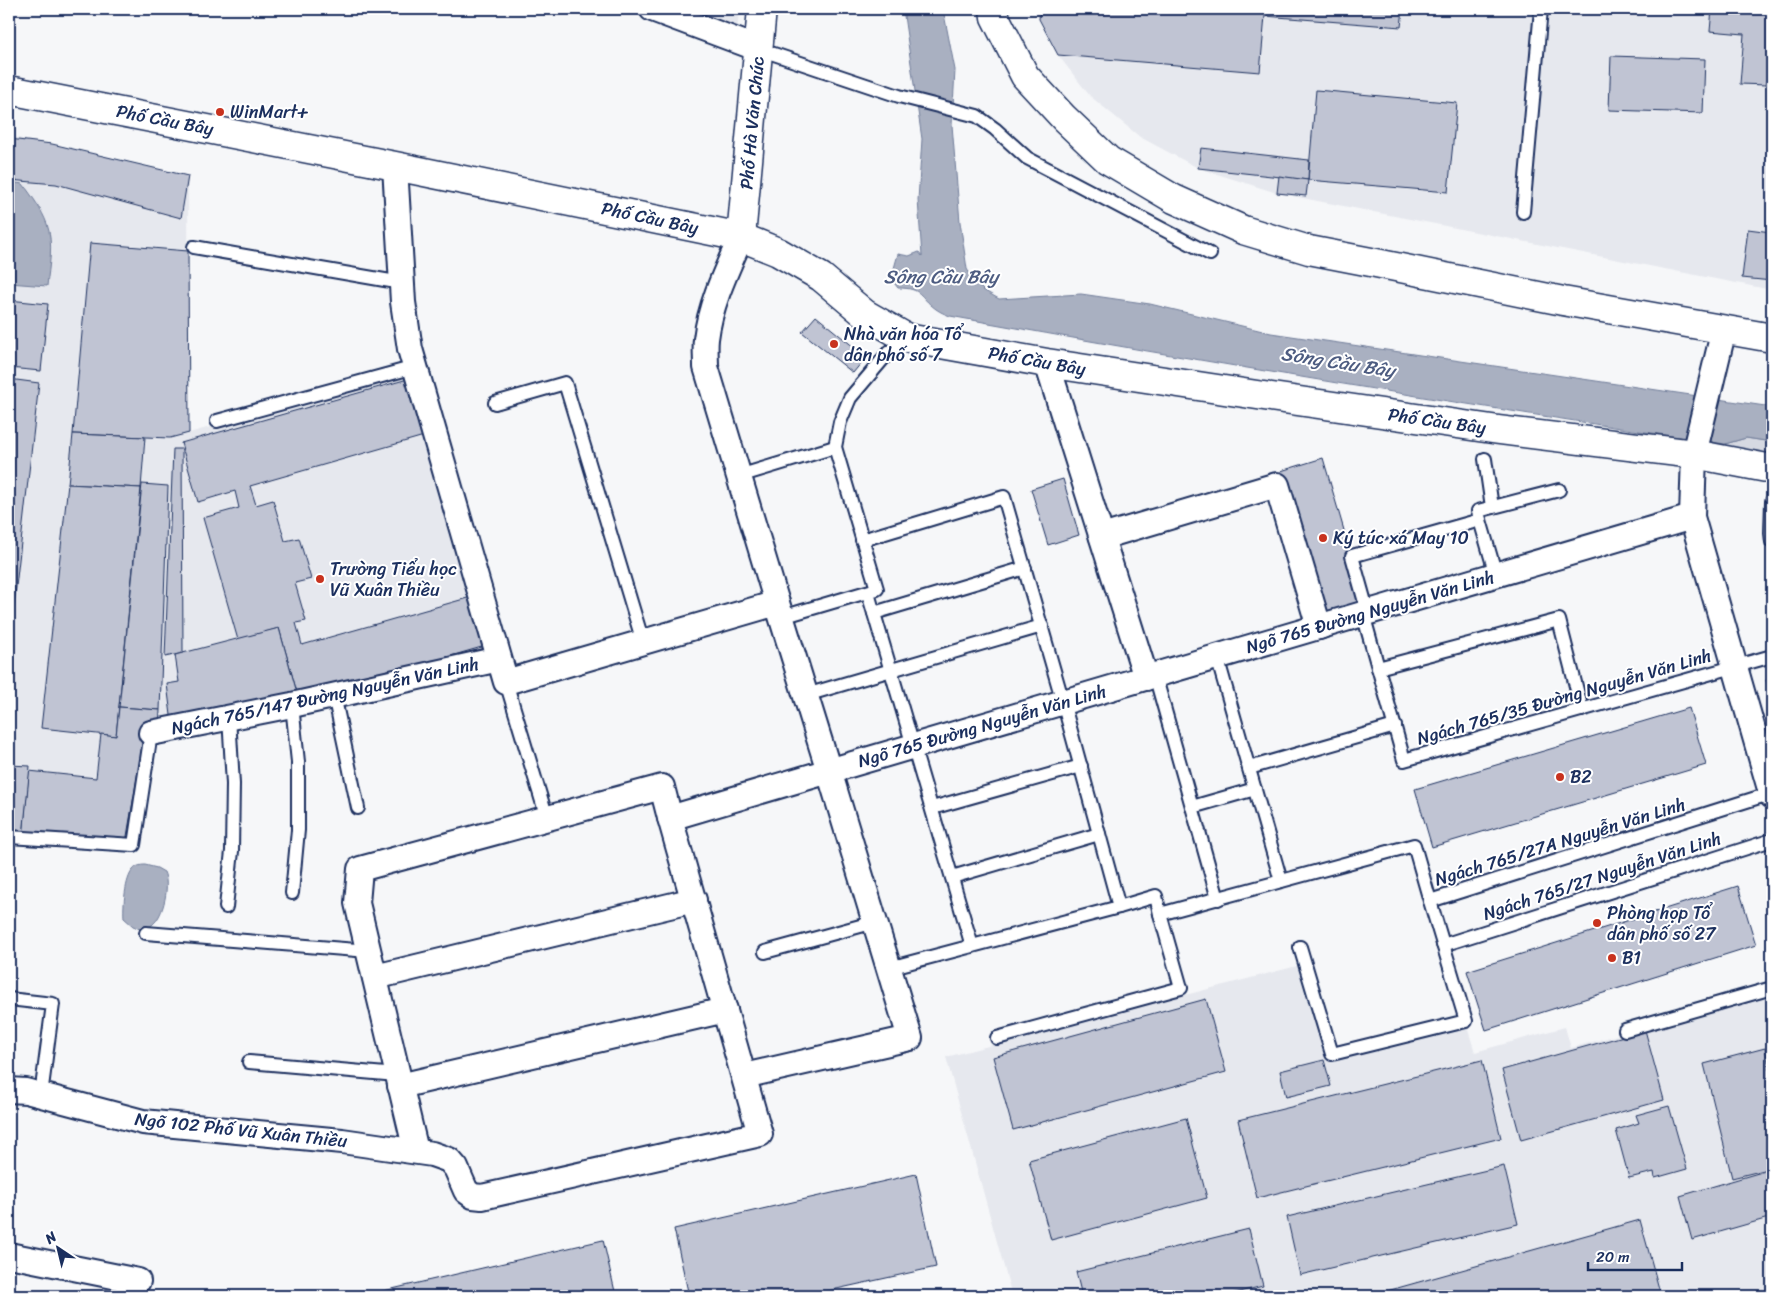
<svg xmlns="http://www.w3.org/2000/svg" width="1781" height="1305" font-family="Sriracha,sans-serif">
	<style>
		.built { fill: #e6e8ee }
		.green { fill: #d6d9e2; stroke: #7884a0 }
		.water { fill: #a9b0c1; stroke: #707c99 }
		.building { fill: #c0c4d3; stroke: #1b2f5e }
		.lines { fill: none; stroke-linecap: round; stroke-linejoin: round }
		.lane-casing { stroke: #1b2f5e; stroke-width: 16 }
		.street-casing { stroke: #1b2f5e; stroke-width: 28 }
		.secondary-casing { stroke: #1b2f5e; stroke-width: 31 }
		.lane { stroke: #fff; stroke-width: 12 }
		.street { stroke: #fff; stroke-width: 24 }
		.secondary { stroke: #fff; stroke-width: 28 }
		.poi-dot { fill: #c8321e; stroke: #fff; stroke-width: 2 }
		.labels { text-anchor: middle; dominant-baseline: central; stroke-width: 4; stroke-linejoin: round; paint-order: stroke }
		.poi-label { font-size: 18px; fill: #1b2f5e; stroke: #fff; text-anchor: start }
		.street-label { font-size: 18px; fill: #1b2f5e; stroke: #fff }
		.water-label { font-size: 19px; font-style: italic; fill: #4d5c81; stroke: #fff }
	</style>
	<rect width="100%" height="100%" fill="#f6f7f9"/>
	<filter id="ink" filterUnits="userSpaceOnUse"><feTurbulence type="fractalNoise" baseFrequency=".02" numOctaves="2"/><feDisplacementMap in="SourceGraphic" scale="10" xChannelSelector="R" yChannelSelector="G"/><feConvolveMatrix kernelMatrix="1 2 1 2 8 2 1 2 1" color-interpolation-filters="sRGB"/></filter>
	<g filter="url(#ink)">
		<g class="built">
			<path d="M 680,9 L 739,9 L 737,33 Z"/>
			<path d="M 1035,9 L 1772,9 L 1772,290 L 1277,193 L 1198,168 L 1140,137 L 1090,96 L 1058,55 Z"/>
			<path d="M 9,136 L 188,176 L 189,433 L 413,370 L 495,650 L 145,731 L 126,842 L 9,835 Z"/>
			<path d="M 1301,965 L 1332,1061 L 1467,1027 L 1475,1052 L 1565,1027 L 1571,1048 L 1772,991 L 1772,1296 L 1012,1296 L 946,1057 Z"/>
		</g>
		<path class="green" d="M 1746,438 L 1772,442 L 1772,464 L 1717,456 L 1725,444 Z"/>
		<g class="water">
			<path d="M 903,9 L 943,9 L 955,70 L 952,125 L 960,222 L 967,269 L 974,281 L 983,290 L 999,299 L 1081,294 L 1150,304 L 1271,333 L 1772,407 L 1772,442 L 1746,438 L 1725,444 C 1466,405 1208,363 950,316 C 945,314 940,312 936,309 C 918,296 923,288 898,288 L 891,279 L 898,254 L 909,256 L 919,252 L 922,256 L 918,200 L 922,139 Z"/>
			<path d="M 9,182 L 23,184 C 32,196 42,210 47,224 C 54,244 49,266 47,286 L 9,283 Z"/>
			<path d="M 145,865 L 157,868 L 164,872 C 170,885 164,915 153,924 C 150,927 146,928 142,930 L 133,926 L 124,918 C 123,907 125,878 133,870 C 136,866 140,865 145,865 Z"/>
		</g>
		<g class="building">
			<path d="M 1040,9 L 1403,9 L 1401,27 L 1265,16 L 1260,72 L 1058,55 L 1039,19 Z"/>
			<path d="M 1712,9 L 1772,9 L 1766,85 L 1740,84 L 1744,34 L 1710,31 Z"/>
			<path d="M 1611,56 L 1705,59 L 1703,113 L 1609,110 Z"/>
			<path d="M 1316,90 L 1457,103 L 1448,192 L 1308,180 Z"/>
			<path d="M 9,139 L 52,144 L 188,176 L 181,218 L 56,184 L 9,180 Z"/>
			<path d="M 1201,148 L 1309,160 L 1308,180 L 1198,168 Z"/>
			<path d="M 1279,176 L 1308,180 L 1306,196 L 1277,193 Z"/>
			<path d="M 1748,229 L 1771,232 L 1770,246 L 1772,246 L 1772,281 L 1742,278 Z"/>
			<path d="M 90,243 L 188,251 L 189,433 L 170,438 L 73,434 Z"/>
			<path d="M 9,300 L 48,304 L 41,371 L 9,368 Z"/>
			<path d="M 816,316 L 866,357 L 853,373 L 802,332 Z"/>
			<path d="M 415,377 L 431,434 L 250,486 L 256,505 L 273,500 L 285,541 L 299,538 L 311,579 L 295,583 L 306,621 L 296,623 L 302,645 L 478,595 L 492,644 L 299,700 L 279,628 L 238,640 L 203,518 L 239,508 L 235,491 L 198,502 L 181,443 Z"/>
			<path d="M 9,379 L 39,383 L 11,631 L 9,631 Z"/>
			<path d="M 73,434 L 145,437 L 141,488 L 68,484 Z"/>
			<path d="M 173,449 L 182,449 L 183,653 L 165,657 Z"/>
			<path d="M 1323,458 L 1366,606 L 1324,618 L 1281,471 Z"/>
			<path d="M 1063,479 L 1079,535 L 1048,545 L 1031,489 Z"/>
			<path d="M 68,484 L 141,488 L 116,736 L 41,728 Z"/>
			<path d="M 142,484 L 168,486 L 160,710 L 119,707 Z"/>
			<path d="M 279,628 L 299,700 L 172,723 L 167,684 L 179,682 L 175,655 Z"/>
			<path d="M 1772,678 L 1772,700 L 1766,680 Z"/>
			<path d="M 119,707 L 160,710 L 159,730 L 145,731 L 126,842 L 23,836 L 29,771 L 96,778 L 101,734 L 116,736 Z"/>
			<path d="M 1689,708 L 1706,765 L 1432,847 L 1415,789 Z"/>
			<path d="M 9,765 L 30,766 L 23,836 L 9,835 Z"/>
			<path d="M 1738,886 L 1756,945 L 1486,1030 L 1467,971 Z"/>
			<path d="M 1206,999 L 1226,1072 L 1013,1130 L 993,1057 Z"/>
			<path d="M 1645,1030 L 1664,1100 L 1521,1140 L 1502,1070 Z"/>
			<path d="M 1765,1048 L 1772,1079 L 1772,1168 L 1732,1178 L 1704,1064 Z"/>
			<path d="M 1324,1060 L 1331,1086 L 1286,1097 L 1280,1071 Z"/>
			<path d="M 1482,1060 L 1501,1138 L 1257,1198 L 1238,1120 Z"/>
			<path d="M 1669,1106 L 1687,1169 L 1655,1178 L 1654,1172 L 1629,1178 L 1616,1130 L 1639,1123 L 1636,1115 Z"/>
			<path d="M 1186,1118 L 1207,1198 L 1051,1240 L 1029,1160 Z"/>
			<path d="M 1504,1166 L 1518,1224 L 1300,1275 L 1287,1217 Z"/>
			<path d="M 1772,1169 L 1772,1217 L 1692,1240 L 1680,1196 Z"/>
			<path d="M 916,1174 L 936,1267 L 805,1296 L 689,1296 L 674,1229 Z"/>
			<path d="M 1640,1220 L 1661,1296 L 1369,1296 Z"/>
			<path d="M 1249,1229 L 1263,1286 L 1223,1296 L 1082,1296 L 1076,1272 Z"/>
			<path d="M 603,1240 L 616,1296 L 362,1296 Z"/>
		</g>
		<g class="lines">
			<g class="lane-casing">
				<g id="lane">
					<path d="M 759,49 L 899,96 L 977,116 L 995,129 L 1027,158 L 1210,254"/>
					<path d="M 1523,212 L 1541,9"/>
					<path d="M 194,247 L 402,283"/>
					<path d="M 495,403 L 565,383 L 643,642"/>
					<path d="M 217,421 L 415,367"/>
					<path d="M 1485,459 L 1492,507"/>
					<path d="M 739,476 L 835,447"/>
					<path d="M 1772,501 L 1771,533 L 1772,542"/>
					<path d="M 1480,520 L 1496,575"/>
					<path d="M 862,540 L 1004,497 L 1063,702 L 1119,907"/>
					<path d="M 868,593 L 972,946"/>
					<path d="M 874,613 L 1025,568"/>
					<path d="M 1368,613 L 1352,556 L 1480,520 L 1478,511 L 1559,490"/>
					<path d="M 1363,614 L 1404,760 L 1772,656"/>
					<path d="M 782,617 L 877,589 L 835,447 L 840,422 L 850,398 L 888,353 L 907,338"/>
					<path d="M 1217,657 L 1281,881"/>
					<path d="M 1378,668 L 1559,620 L 1582,710"/>
					<path d="M 1155,675 L 1218,899"/>
					<path d="M 506,682 L 547,818"/>
					<path d="M 334,695 L 358,808"/>
					<path d="M 806,695 L 1042,626"/>
					<path d="M 1249,768 L 1395,726"/>
					<path d="M 1192,807 L 1255,789"/>
					<path d="M 932,808 L 1081,766"/>
					<path d="M 9,837 L 134,845 L 151,733"/>
					<path d="M 952,877 L 1099,834"/>
					<path d="M 292,893 L 298,830 L 298,762 L 292,705"/>
					<path d="M 226,907 L 232,851 L 233,784 L 229,717"/>
					<path d="M 146,933 L 369,951"/>
					<path d="M 1443,945 L 1772,840"/>
					<path d="M 1300,947 L 1332,1054 L 1466,1021 L 1430,901 L 1772,793"/>
					<path d="M 765,952 L 875,922"/>
					<path d="M 889,968 L 1119,907 L 1156,896 L 1160,914 L 1414,845 L 1430,901"/>
					<path d="M 9,999 L 53,1004 L 41,1095"/>
					<path d="M 1625,1030 L 1772,988"/>
					<path d="M 997,1038 L 1181,988 L 1160,914"/>
					<path d="M 249,1062 L 397,1075"/>
				</g>
			</g>
			<g class="street-casing">
				<g id="street">
					<path d="M 652,9 L 759,49"/>
					<path d="M 395,166 L 403,302 L 410,349 L 506,682 L 777,603 L 829,771 L 1692,517 L 1772,796"/>
					<path d="M 741,237 C 727,269 710,304 706,339 C 705,348 706,358 706,367 L 777,603"/>
					<path d="M 1047,363 L 1146,678"/>
					<path d="M 1692,517 L 1694,454 L 1724,329"/>
					<path d="M 1102,537 L 1277,485 L 1319,627"/>
					<path d="M 151,733 L 292,705 L 499,659"/>
					<path d="M 375,977 L 694,900"/>
					<path d="M 400,1086 L 725,1010"/>
					<path d="M 9,1090 L 26,1091 L 143,1122 L 342,1141 L 432,1154 L 449,1160 L 456,1168 L 466,1191 L 473,1196 L 482,1197 L 760,1134 L 670,818 L 829,771 L 910,1038 L 744,1076"/>
					<path d="M 416,1151 L 357,903 L 360,869 L 662,787 L 670,818"/>
					<path d="M 9,1255 L 138,1281"/>
				</g>
			</g>
			<g class="secondary-casing">
				<g id="secondary">
					<path d="M 994,9 L 995,17 L 1025,76 L 1064,118 L 1108,160 L 1174,199 L 1243,230 L 1309,250 L 1376,263 L 1563,301 L 1772,338"/>
					<path d="M 9,90 L 395,166 L 741,237 L 778,252 L 821,277 L 865,314 L 907,338 L 1047,363 L 1257,395 L 1499,430 L 1694,454 L 1772,469"/>
					<path d="M 741,237 L 762,9"/>
				</g>
			</g>
			<use href="#lane" class="lane"/>
			<use href="#street" class="street"/>
			<use href="#secondary" class="secondary"/>
		</g>
	</g>
	<g class="poi-dot">
		<circle cx="220" cy="112" r="5"/>
		<circle cx="834" cy="344" r="5"/>
		<circle cx="1323" cy="538" r="5"/>
		<circle cx="320" cy="579" r="5"/>
		<circle cx="1560" cy="777" r="5"/>
		<circle cx="1597" cy="923" r="5"/>
		<circle cx="1612" cy="958" r="5"/>
	</g>
	<g class="labels">
		<g class="poi-label">
			<text x="230" y="112">WinMart+</text>
			<text x="844" y="334">Nhà văn hóa Tổ<tspan x="844" dy="21">dân phố số 7</tspan></text>
			<text x="1333" y="538">Ký túc xá May 10</text>
			<text x="330" y="569">Trường Tiểu học<tspan x="330" dy="21">Vũ Xuân Thiều</tspan></text>
			<text x="1570" y="777">B2</text>
			<text x="1607" y="913">Phòng họp Tổ<tspan x="1607" dy="21">dân phố số 27</tspan></text>
			<text x="1622" y="958">B1</text>
		</g>
		<g class="street-label">
			<text transform="translate(165 120) rotate(11)">Phố Cầu Bây</text>
			<text transform="translate(752 123) rotate(-85)">Phố Hà Văn Chúc</text>
			<text transform="translate(650 218) rotate(12)">Phố Cầu Bây</text>
			<text transform="translate(1037 361) rotate(10)">Phố Cầu Bây</text>
			<text transform="translate(1437 421) rotate(8)">Phố Cầu Bây</text>
			<text transform="translate(1370 612) rotate(-16)">Ngõ 765 Đường Nguyễn Văn Linh</text>
			<text transform="translate(325 696) rotate(-12)">Ngách 765/147 Đường Nguyễn Văn Linh</text>
			<text transform="translate(1564 697) rotate(-16)">Ngách 765/35 Đường Nguyễn Văn Linh</text>
			<text transform="translate(982 726) rotate(-16)">Ngõ 765 Đường Nguyễn Văn Linh</text>
			<text transform="translate(1560 842) rotate(-17)">Ngách 765/27A Nguyễn Văn Linh</text>
			<text transform="translate(1602 876) rotate(-18)">Ngách 765/27 Nguyễn Văn Linh</text>
			<text transform="translate(241 1130) rotate(6)">Ngõ 102 Phố Vũ Xuân Thiều</text>
		</g>
		<g class="water-label">
			<text x="941" y="276">Sông Cầu Bây</text>
			<text transform="translate(1338 362) rotate(9)">Sông Cầu Bây</text>
		</g>
	</g>
	<rect width="1781" height="1305" fill="none" stroke="#fff" stroke-width="30"/>
	<rect x="15" y="15" width="1751" height="1275" fill="none" stroke="#1b2f5e" stroke-width="2" filter="url(#ink)"/>
	<g transform="translate(58 1248) rotate(325)" stroke="#ffffff" stroke-width="4" paint-order="stroke">
	<path d="M0-4L9 19L0 12L-9 19Z" fill="#1b2f5e"/>
	<text y="-8" font-size="14" font-weight="bold" text-anchor="middle" fill="#1b2f5e">N</text>
	</g>
	<path d="M1588 1262v8h94v-8" fill="none" stroke="#1b2f5e" stroke-width="2.5"/>
	<text x="1596" y="1262" font-size="15" fill="#1b2f5e" stroke="#ffffff" stroke-width="4" paint-order="stroke">20 m</text>
</svg>
